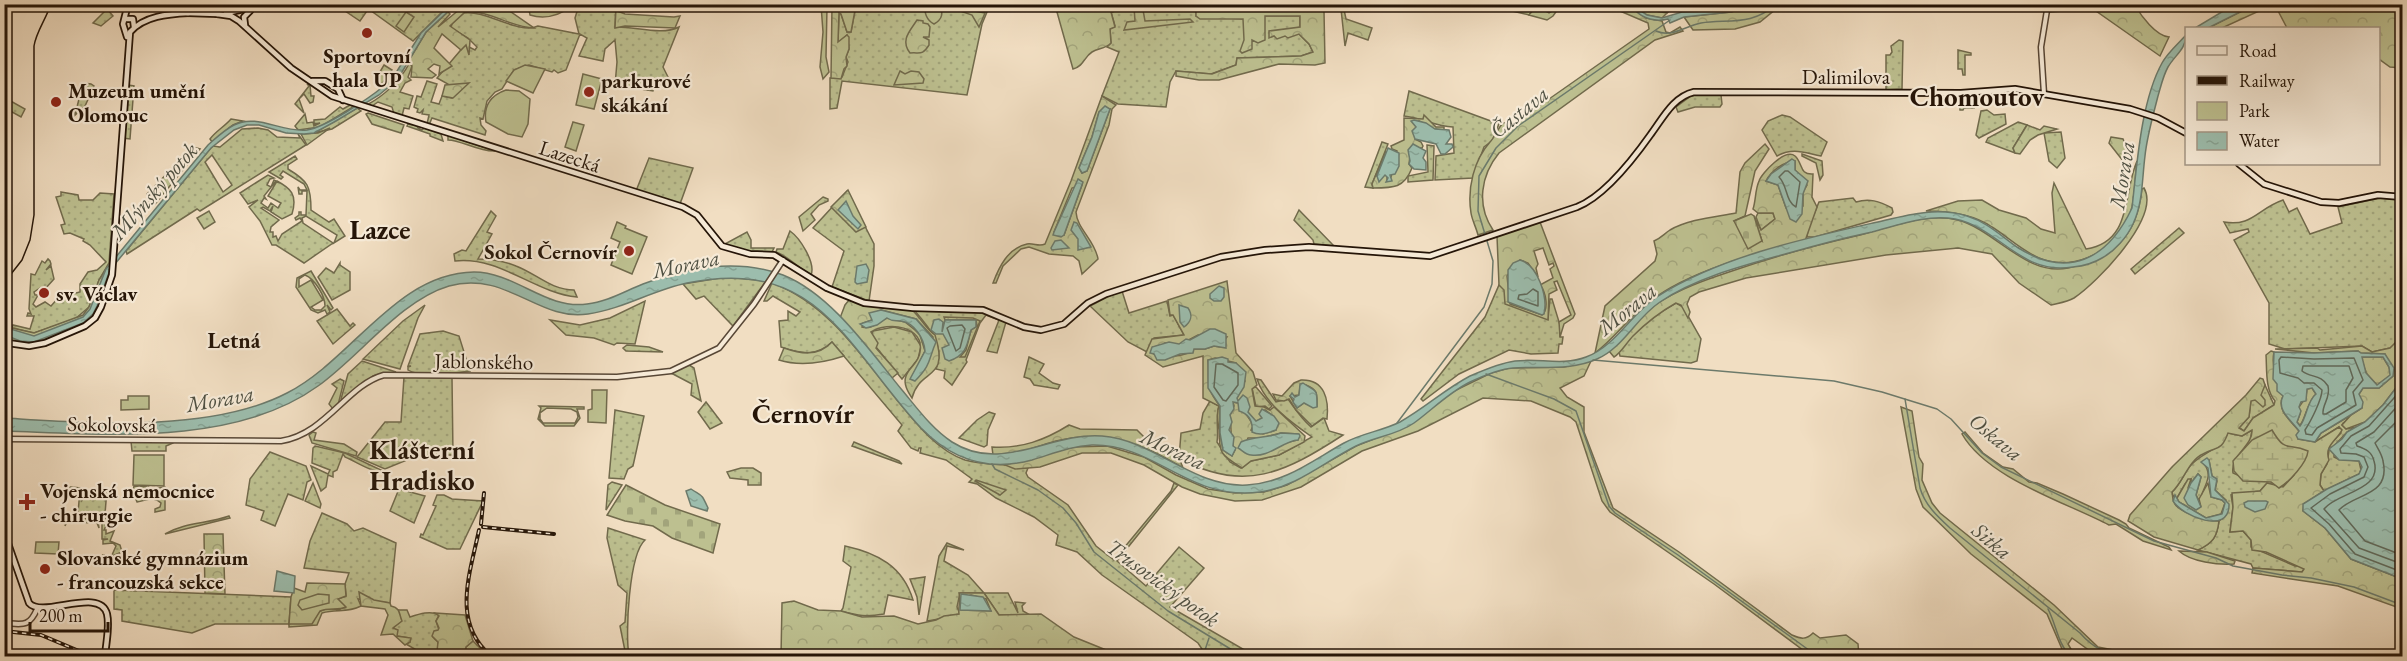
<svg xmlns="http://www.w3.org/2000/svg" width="2407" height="661" font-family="'EB Garamond',serif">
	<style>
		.green { fill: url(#green-dots); stroke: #716a4c; stroke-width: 1.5; fill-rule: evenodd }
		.forest { fill: url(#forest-crowns); stroke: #716a4c; stroke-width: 1.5; fill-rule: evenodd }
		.wetland { fill: url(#wetland-marsh); stroke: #716a4c; stroke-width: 1.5 }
		.cemetery { fill: url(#cemetery-stones); stroke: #716a4c; stroke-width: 1.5 }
		.pitch { fill: #bdc090; stroke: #716a4c; stroke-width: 1.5; fill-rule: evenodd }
		.water { fill: url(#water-ripples); stroke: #6c7a6b; stroke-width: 1.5; fill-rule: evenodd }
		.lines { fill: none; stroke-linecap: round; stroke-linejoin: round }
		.shore { stroke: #60695a; stroke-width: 1.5 }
		.stream { stroke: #6c7a6b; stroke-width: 1.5 }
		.tertiary-casing { stroke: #584736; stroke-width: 7 }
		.secondary-casing { stroke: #251508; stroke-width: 8 }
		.tertiary { stroke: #f6ead7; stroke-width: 4 }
		.secondary { stroke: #f6ead7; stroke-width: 4.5 }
		.tram { stroke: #251508; stroke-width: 1.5 }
		.rail-casing { stroke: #251508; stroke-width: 4 }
		.rail { stroke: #f6ead7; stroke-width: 1.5; stroke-dasharray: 4.5; stroke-linecap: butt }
		.poi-dot { fill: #8f2418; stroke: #f6ead7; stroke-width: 2 }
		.labels { text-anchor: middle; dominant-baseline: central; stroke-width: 4.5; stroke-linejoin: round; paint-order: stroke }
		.poi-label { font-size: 21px; font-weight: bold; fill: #251508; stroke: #f6ead7; text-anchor: start }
		.street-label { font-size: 21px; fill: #251508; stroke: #f6ead7 }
		.water-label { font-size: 22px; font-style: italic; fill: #4f5042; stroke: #f6ead7 }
		.neighbourhood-label { font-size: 22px; font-weight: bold; fill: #251508; stroke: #f6ead7 }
		.district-label { font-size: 27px; font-weight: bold; fill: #251508; stroke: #f6ead7 }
	</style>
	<defs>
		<pattern id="green-dots" width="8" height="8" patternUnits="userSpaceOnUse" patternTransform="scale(1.5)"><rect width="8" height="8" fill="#bdc090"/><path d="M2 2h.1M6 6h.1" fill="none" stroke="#a2a47b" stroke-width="1.8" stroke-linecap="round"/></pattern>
		<pattern id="forest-crowns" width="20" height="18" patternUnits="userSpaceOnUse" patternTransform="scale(1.5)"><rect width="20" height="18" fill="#bdc090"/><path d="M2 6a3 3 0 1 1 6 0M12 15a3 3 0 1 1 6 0" fill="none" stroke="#a2a47b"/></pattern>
		<pattern id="wetland-marsh" width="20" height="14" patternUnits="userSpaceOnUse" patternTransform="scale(1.5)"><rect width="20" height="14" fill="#bdc090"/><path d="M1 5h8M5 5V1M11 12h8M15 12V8" fill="none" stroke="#a2a47b"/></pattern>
		<pattern id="cemetery-stones" width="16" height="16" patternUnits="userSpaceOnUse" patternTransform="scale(1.5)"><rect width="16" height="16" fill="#bdc090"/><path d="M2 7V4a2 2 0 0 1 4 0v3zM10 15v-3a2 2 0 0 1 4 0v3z" fill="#a2a47b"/></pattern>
		<pattern id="water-ripples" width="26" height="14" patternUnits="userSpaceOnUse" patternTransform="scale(1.5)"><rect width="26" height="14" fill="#9cbdad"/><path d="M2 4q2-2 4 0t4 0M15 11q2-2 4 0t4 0" fill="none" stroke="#86a293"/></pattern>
	</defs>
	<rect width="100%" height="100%" fill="#f1dec2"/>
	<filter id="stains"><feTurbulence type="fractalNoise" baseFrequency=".00333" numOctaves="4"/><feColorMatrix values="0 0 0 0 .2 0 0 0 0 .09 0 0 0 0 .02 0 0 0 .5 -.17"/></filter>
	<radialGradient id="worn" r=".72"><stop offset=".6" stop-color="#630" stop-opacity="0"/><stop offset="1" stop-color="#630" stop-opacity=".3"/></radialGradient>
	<g class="green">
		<path d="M 197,4 L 256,5 L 230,11 L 213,11 L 196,7 Z"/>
		<path d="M 133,5 L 152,8 L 154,5 L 170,5 L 170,8 L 141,11 Z"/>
		<path d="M 343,5 L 359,5 L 367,11 L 360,21 L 342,9 Z"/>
		<path d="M 363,5 L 449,5 L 413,41 Z"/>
		<path d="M 579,5 L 616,5 L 615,27 C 634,26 661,36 679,27 L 663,67 L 672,85 L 664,84 L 655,86 L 653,91 L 615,85 L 617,62 L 615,40 L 605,49 L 603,61 L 579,56 L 587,38 L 580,34 L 566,70 L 558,73 L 554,70 L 552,72 L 529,65 L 514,70 L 502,89 L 495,92 L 487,101 L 483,119 L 480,118 L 481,125 L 486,131 L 485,135 L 432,118 L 429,125 L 427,124 L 429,115 L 422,114 L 423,110 L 420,113 L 417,112 L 418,109 L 414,107 L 417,96 L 421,97 L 427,81 L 437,84 L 431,102 L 439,104 L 442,96 L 452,98 L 453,91 L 448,84 L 437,78 L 465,45 L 475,50 L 477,47 L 468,38 L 451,28 L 452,23 L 464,13 C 487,10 519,35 538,26 L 579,34 L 575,18 Z"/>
		<path d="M 856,5 L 949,5 L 987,12 L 982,24 L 967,95 L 842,81 L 837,108 L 830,109 L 830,78 L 842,77 L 848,62 L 846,57 L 849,49 L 847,35 L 838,43 L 839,13 L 841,14 L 847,32 L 851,32 Z"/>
		<path d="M 1142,5 L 1196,5 L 1196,16 L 1243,19 L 1259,16 L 1300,16 L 1300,35 L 1309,44 L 1313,52 L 1301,56 L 1237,58 L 1236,65 L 1211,74 L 1176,71 L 1170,82 L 1166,107 L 1118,104 L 1102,96 L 1119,52 L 1107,47 L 1111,43 L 1110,29 L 1115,26 L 1111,12 Z"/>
		<path d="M 1486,5 L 1530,5 L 1534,9 L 1529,15 Z"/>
		<path d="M 1644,5 L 1706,5 L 1680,10 L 1675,6 L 1667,13 L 1650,10 Z"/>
		<path d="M 107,9 L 113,16 L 101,26 L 93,23 Z"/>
		<path d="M 1899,40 L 1903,41 L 1902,89 L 1886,90 L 1886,55 L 1890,55 L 1892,52 L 1891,46 Z"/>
		<path d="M 1958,50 L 1971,53 L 1971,55 L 1965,55 L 1965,75 L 1963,75 L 1962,69 L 1958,69 Z"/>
		<path d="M 409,64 L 412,66 L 408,77 L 411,80 L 405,83 L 400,92 L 413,96 L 409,109 L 404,108 L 402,116 L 394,114 L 392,107 L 378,102 L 372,106 L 367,105 C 385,95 399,82 409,64 Z"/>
		<path d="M 83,83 L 91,84 L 94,86 L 85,106 L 74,116 L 74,108 L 75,115 Z"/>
		<path d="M 307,84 L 310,85 L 311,96 L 314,96 L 313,102 L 310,103 L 304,94 L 299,99 L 304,113 L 295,104 L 309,86 Z"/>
		<path d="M 128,85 L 134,86 L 130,139 L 123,138 Z"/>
		<path d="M 1409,91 L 1499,124 L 1492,141 L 1484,147 L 1473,178 L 1435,180 L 1436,156 L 1454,153 L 1453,127 C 1435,126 1422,118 1404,116 Z"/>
		<path d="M 1700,94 L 1721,95 L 1722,104 L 1720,107 L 1695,107 L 1678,112 L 1676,107 L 1691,96 Z"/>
		<path d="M 1956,96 L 1973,97 L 1972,98 L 1974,108 L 1964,108 L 1963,110 L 1960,110 L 1959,98 Z"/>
		<path d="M 7,99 L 25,109 L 21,117 L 5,108 Z"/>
		<path d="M 350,105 L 353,107 L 320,127 L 298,130 L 295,126 L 305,114 L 307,123 L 313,122 L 314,126 L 320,123 L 314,124 L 314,120 L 325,119 L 340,107 L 343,109 Z"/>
		<path d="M 357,108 L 361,111 L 332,129 L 314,133 Z"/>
		<path d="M 1987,110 L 1994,115 L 2005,114 L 2006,124 L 1979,138 L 1976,135 L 1981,111 Z"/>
		<path d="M 1782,115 L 1790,117 L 1827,142 L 1821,156 C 1805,153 1793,147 1777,156 L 1762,130 L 1768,121 Z"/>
		<path d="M 2018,122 L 2027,125 L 2013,148 L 2015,153 L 1986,142 L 1988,138 Z"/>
		<path d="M 408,124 L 417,126 L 418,128 L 422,130 L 424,128 L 441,134 L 443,141 L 430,136 L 430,134 L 407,126 Z"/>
		<path d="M 258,128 L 268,130 L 277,137 L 300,138 L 298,134 L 306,145 L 200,211 L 197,209 L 127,254 L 126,251 L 210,149 L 213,146 L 220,147 L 242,129 ZM 212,155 L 232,185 L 223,192 L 205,162 Z"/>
		<path d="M 2061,132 L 2065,158 L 2057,168 L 2049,161 L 2044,133 Z"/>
		<path d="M 448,136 L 450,136 L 495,151 C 479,152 461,140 448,140 Z"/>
		<path d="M 1382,142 L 1388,144 L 1372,184 L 1373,188 L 1365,187 Z"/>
		<path d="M 1427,145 L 1434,146 L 1433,180 L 1408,182 L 1408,176 L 1428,172 Z"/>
		<path d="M 193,147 L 200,149 L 156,203 L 152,206 L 149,204 L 147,194 Z"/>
		<path d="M 1802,154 L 1822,161 L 1823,175 L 1820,180 L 1816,163 L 1802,156 Z"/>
		<path d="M 295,156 L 297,159 L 288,165 L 288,169 C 308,181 311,186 311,210 L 329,222 L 334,219 L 345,236 L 334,243 L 337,235 L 306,216 L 302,218 L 303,223 L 333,243 L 304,263 L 276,245 L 272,245 L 260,221 L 249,207 L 258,200 L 248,204 L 240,193 L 268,175 L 274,178 L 270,179 L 267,185 L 271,187 L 274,180 L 276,181 L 264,196 L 266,199 L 264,198 L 261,203 L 268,208 L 271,203 L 278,208 L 281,203 L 268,196 L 277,181 C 290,188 298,194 292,214 L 282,219 L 271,212 L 273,206 L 270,211 L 263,207 L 261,208 L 279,220 L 271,227 L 270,232 L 273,232 L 273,237 L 276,236 L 278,241 L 282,234 L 302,221 L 300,218 L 296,220 L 295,218 L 299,215 L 299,212 L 301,212 L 301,215 L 306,215 L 307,191 L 302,191 L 302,194 L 299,194 L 298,187 L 300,190 L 307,190 L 304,184 L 283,171 L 280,175 L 283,177 L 281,179 L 269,172 Z"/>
		<path d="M 649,158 L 693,168 L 680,204 L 636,191 Z"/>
		<path d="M 847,191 L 874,244 L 874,266 L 869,301 L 832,287 L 844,251 L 813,228 Z"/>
		<path d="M 61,192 L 78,195 L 79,200 L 93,200 L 100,193 L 114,194 L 109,263 L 99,280 L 89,307 L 75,319 L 34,333 L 12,328 L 13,325 L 30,329 L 34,316 L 27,316 L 28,313 L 31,314 L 29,309 L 31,274 L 35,275 L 42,261 L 45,263 L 48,259 L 50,261 L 51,264 L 46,270 L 51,266 L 54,279 L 45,289 L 40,288 L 34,292 L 35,295 L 38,295 L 33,304 L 36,307 L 45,302 L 51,306 L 59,297 L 61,299 L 65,296 L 80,292 L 80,284 L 88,272 L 97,270 L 106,262 L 90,245 L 83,241 L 84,239 L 70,233 L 64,234 L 61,225 L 65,224 L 56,197 L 61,196 Z"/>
		<path d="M 823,197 L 828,199 L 828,201 L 819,205 L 811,214 L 815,220 L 803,231 L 799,217 Z"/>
		<path d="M 1853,198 L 1856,202 C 1869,198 1879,201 1892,208 L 1893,212 L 1891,215 L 1815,237 L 1807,237 L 1808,229 L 1819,202 Z"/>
		<path d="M 2380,198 L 2402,200 L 2402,354 L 2397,344 L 2390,348 L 2372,352 L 2362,346 L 2285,349 L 2269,344 L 2269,303 L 2234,240 L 2249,232 L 2248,229 L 2230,233 L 2224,222 C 2252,227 2257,209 2283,200 L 2289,212 L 2297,208 L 2310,234 L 2342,223 L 2338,207 Z"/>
		<path d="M 1299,210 L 1334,246 L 1314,244 L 1313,240 L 1294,220 Z"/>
		<path d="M 209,211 L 215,222 L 204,229 L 197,218 Z"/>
		<path d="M 491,211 L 496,216 L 487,232 L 492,234 L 478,259 C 491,259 504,261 516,266 C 537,274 551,290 574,290 L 577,297 C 535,293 500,256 455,261 L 454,254 L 462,250 L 466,251 Z"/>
		<path d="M 1758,213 L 1773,213 L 1775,219 L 1761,230 L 1756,217 Z"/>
		<path d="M 2179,228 L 2184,233 L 2135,274 L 2131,269 Z"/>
		<path d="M 790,231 C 800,238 816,263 811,275 C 798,268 788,256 776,252 L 777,249 L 783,249 Z"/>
		<path d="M 747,232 L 751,240 L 751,248 L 774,248 L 772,252 L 753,253 L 723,245 Z"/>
		<path d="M 340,263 L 340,265 L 350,272 L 350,290 L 332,300 L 318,277 L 326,268 L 334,273 Z"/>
		<path d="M 726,277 L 766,281 L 733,326 L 704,296 L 696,299 L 683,284 Z"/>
		<path d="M 772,283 C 827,303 861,355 897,400 C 915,422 936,450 965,460 C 979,464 992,464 1006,465 C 1014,466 1019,468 1028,468 L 1026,473 L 1028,477 L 1068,505 L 1096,546 L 1114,560 L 1171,491 L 1174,483 L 1178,485 L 1117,561 L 1146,586 L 1179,547 L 1204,568 L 1170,607 L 1255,656 L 1219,656 L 1208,650 L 1205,656 L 1201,656 L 1202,649 L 1198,643 L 1102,575 L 1077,552 L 1056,545 L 1058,535 L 1034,517 L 996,498 L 977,484 L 969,482 L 972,479 L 946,460 L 920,453 L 921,448 L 919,448 L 918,451 L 911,448 L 898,431 L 902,425 L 832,342 C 816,357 801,354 781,347 L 779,321 L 788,320 L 788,311 L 796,316 L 800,312 L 773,296 L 767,301 L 764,301 Z"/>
		<path d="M 1499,285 L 1548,319 L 1550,299 L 1552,299 L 1560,325 L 1560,337 L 1563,337 L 1562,344 L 1559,344 L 1558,353 L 1531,354 L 1509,350 L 1459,374 L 1423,401 L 1421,399 L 1485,317 Z"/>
		<path d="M 1122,291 L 1129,313 L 1167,301 L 1170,316 L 1173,315 L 1184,335 L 1154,338 L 1147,352 L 1128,342 L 1090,306 L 1109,296 Z"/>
		<path d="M 645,301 L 635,344 L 617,343 L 614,345 L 594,338 L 566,335 L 550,320 L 580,325 L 610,318 Z"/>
		<path d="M 1676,303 L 1683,307 L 1701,339 L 1697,361 L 1691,363 L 1620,356 L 1619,352 C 1633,332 1654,315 1676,303 Z"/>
		<path d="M 425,305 L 418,318 L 400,369 L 363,359 L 403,321 Z"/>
		<path d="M 337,309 L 350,326 L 353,323 L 355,325 L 333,344 L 317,321 Z"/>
		<path d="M 914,310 L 985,312 L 1006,322 L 997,353 L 987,351 L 999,320 L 986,315 L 980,323 L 966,360 L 967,362 L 952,385 L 944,378 L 945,371 L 936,369 C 946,346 928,326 914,310 Z"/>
		<path d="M 894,327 L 912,332 L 921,346 L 918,359 L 902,379 L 876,347 L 871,335 L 873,331 Z"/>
		<path d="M 443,331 L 459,336 L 470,371 C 455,373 418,377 408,370 L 408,367 L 411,366 L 408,366 L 420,334 Z"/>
		<path d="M 627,345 L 649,347 L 663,352 L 626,351 L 623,348 Z"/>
		<path d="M 1029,357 L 1044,364 L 1039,373 L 1053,383 L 1060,385 L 1058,389 L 1034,385 L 1030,379 L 1024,377 Z"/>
		<path d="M 362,361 L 396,372 L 373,376 L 343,401 L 341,399 L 348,374 Z"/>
		<path d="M 689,365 L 694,368 L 701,401 L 691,395 L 692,384 L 671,373 Z"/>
		<path d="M 404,377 L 452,378 L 453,455 L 419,455 L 385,469 L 357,457 L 385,422 L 401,422 Z"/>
		<path d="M 1257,379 L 1261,380 L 1276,402 L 1288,399 C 1296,410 1300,417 1311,427 L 1324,418 L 1329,431 L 1343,435 C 1286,472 1244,494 1179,458 L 1181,433 L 1200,429 L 1203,413 L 1210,401 L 1219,406 C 1215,417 1219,430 1217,442 L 1230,462 L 1241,468 L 1251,461 L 1279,455 L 1312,437 C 1292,423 1265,404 1257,379 Z"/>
		<path d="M 2265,385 L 2274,405 L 2253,418 L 2244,431 L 2239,428 L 2249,417 L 2251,400 L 2255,400 Z"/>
		<path d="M 1256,387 L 1272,406 L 1269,409 L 1265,406 L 1256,407 L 1252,388 Z"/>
		<path d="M 706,402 L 722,423 L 710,429 L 698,412 Z"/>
		<path d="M 615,410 L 644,416 L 633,466 L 628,469 L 624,479 L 609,478 Z"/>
		<path d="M 989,412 L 995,414 L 988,430 L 987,445 L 984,447 L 959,438 L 977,420 Z"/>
		<path d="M 2351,415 L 2342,425 L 2346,429 L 2356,427 L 2347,432 L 2334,446 L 2334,457 L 2338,459 L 2359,461 L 2361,470 L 2359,474 L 2324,491 L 2320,485 L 2321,474 L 2327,464 L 2330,444 L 2341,433 L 2339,427 L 2315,442 L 2321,433 Z"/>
		<path d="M 2252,430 L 2251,436 L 2298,465 L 2294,475 L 2283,487 L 2267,483 L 2260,491 L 2231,495 L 2233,507 L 2230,532 L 2243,531 L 2251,540 L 2251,547 L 2295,566 L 2302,566 L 2304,569 L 2302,572 L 2253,568 L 2251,564 L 2198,550 C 2213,543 2217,537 2219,521 L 2223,518 L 2226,500 L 2215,490 L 2217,481 L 2212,476 L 2209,460 L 2204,464 C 2215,477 2201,489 2200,502 L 2196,495 L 2201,477 L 2198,474 L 2191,483 L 2191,479 L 2185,484 L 2177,498 L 2174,496 L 2173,497 L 2172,492 C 2181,484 2184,472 2192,464 C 2203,452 2220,450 2228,433 L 2242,436 Z"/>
		<path d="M 131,441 L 173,441 L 173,443 L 166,446 L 166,451 L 132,451 Z"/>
		<path d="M 854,442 L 899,461 L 902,464 L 852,446 Z"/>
		<path d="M 315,446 L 345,453 L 385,472 C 372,473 357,462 345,457 L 343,454 L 337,470 L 333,472 L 333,477 L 328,475 L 326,487 L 321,491 L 311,466 L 328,474 L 330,470 L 312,463 L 313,448 Z"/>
		<path d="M 270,452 L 306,466 L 311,480 L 307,482 L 303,500 L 288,494 L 275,526 L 261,520 L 264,511 L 246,505 L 250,479 Z"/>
		<path d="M 741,468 L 753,468 L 761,473 L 761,485 L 748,485 L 748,480 L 730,478 L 727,472 Z"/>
		<path d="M 612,482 L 622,485 L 606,510 L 608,485 Z"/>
		<path d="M 313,483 L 321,504 L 320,508 L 305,501 Z"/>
		<path d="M 70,487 L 81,488 L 82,500 L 85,495 L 85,497 L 96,497 L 99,487 L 107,489 L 105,514 L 102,517 L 93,516 L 97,514 L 78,513 L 80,490 L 68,489 Z"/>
		<path d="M 399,489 L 425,496 L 414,523 L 390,511 Z"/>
		<path d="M 437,495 L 444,495 L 452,499 L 483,501 L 460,549 L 447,549 L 420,537 L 421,534 L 423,535 L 436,506 L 433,505 Z"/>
		<path d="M 322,513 L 347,524 L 354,531 L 363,528 L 396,543 L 390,603 L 358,599 L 361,606 C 345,614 337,608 322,613 L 317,625 L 289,627 L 289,624 L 215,624 L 192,633 L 122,621 L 122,610 L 114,609 L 114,590 L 291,597 L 289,624 L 328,608 L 340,610 L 338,599 L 346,596 L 345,584 L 349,573 L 304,568 L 310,541 Z"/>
		<path d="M 107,516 L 109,526 L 106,526 L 104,530 L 106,530 L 106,534 L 114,531 L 110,541 L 120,545 L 122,552 L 105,559 L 103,555 L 112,555 L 116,546 L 113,543 L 103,544 L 103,540 L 108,539 L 102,539 L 102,522 Z"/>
		<path d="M 67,518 L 95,519 L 98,521 L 99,528 L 97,523 L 67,522 L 65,526 Z"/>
		<path d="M 608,528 L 645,540 C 629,554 625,634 629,656 L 626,656 L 620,626 L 625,622 L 627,593 L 618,585 L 607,538 Z"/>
		<path d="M 947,543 L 964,550 L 947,546 L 944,561 L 968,575 L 984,593 L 1008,593 L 1018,613 L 1015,602 L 1025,603 L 1022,606 L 1023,611 L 1030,615 L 999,615 L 984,593 L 960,593 L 957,607 L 960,614 C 948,616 938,620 927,621 L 939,556 Z"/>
		<path d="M 845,546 C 877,553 903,566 913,600 L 888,595 L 884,614 C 866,617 859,616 841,611 L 843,608 L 851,567 L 843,561 Z"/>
		<path d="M 925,577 L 919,615 L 917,597 L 910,579 Z"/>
		<path d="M 398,610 L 407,610 L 410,617 C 419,614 431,610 439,615 L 436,621 L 439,630 L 433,637 L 438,642 L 438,649 L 434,653 L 418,651 L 406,644 L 410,642 L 409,638 L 396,636 L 393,628 L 400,618 Z"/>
		<path d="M 473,641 L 488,656 L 464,656 L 466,647 Z"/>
	</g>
	<g class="forest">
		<path d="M 465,5 L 504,7 L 534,28 C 510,27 489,10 465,12 L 450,26 L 470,40 L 469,55 L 466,45 L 461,50 L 442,34 L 434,48 L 452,66 L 439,74 L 440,66 L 434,64 L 428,69 L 436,75 L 432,78 L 411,77 L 412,66 L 409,60 L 426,32 L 448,12 L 450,14 L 438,27 Z"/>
		<path d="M 528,5 L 528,4 L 574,5 C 562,14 546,20 530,15 Z"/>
		<path d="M 821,5 L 827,7 L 826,57 L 829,72 L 823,79 L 820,67 L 823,32 Z"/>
		<path d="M 832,5 L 856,5 L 851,32 L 847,32 L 841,14 L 839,13 L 838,42 L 847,35 L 849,37 L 849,49 L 846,57 L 847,66 L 844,69 L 841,79 L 831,78 Z"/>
		<path d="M 924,5 L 940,5 C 943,13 943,19 934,24 C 926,20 925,13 924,5 Z"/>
		<path d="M 1055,5 L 1109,5 L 1111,11 L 1112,5 L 1142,5 L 1138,7 L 1143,10 L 1145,21 L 1190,19 L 1193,22 L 1124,30 L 1127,22 L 1135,21 L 1134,7 L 1111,12 L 1115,27 L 1110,29 L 1111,43 C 1105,49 1099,48 1092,52 C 1084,57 1084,66 1073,69 Z"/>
		<path d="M 1196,5 L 1343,5 L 1346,19 L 1372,28 L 1368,40 L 1348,33 L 1345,46 L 1341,9 L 1328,7 L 1324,11 L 1325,63 L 1315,65 L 1279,64 L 1219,80 L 1199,80 L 1176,76 L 1176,71 L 1212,74 L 1236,65 L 1237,58 L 1301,56 L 1313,52 L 1309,44 L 1299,34 L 1288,38 L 1285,36 L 1277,39 L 1274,36 L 1269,38 L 1269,31 L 1300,27 L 1300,16 L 1265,16 L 1265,40 L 1258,43 L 1252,40 L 1252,49 L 1242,53 L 1240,51 L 1244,40 L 1243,19 L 1200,19 L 1196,16 Z"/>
		<path d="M 1530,5 L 1535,5 L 1549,13 L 1557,8 L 1557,5 L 1561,5 L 1553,16 L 1547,20 L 1529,15 L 1534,9 Z"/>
		<path d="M 1606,5 L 1635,5 L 1635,10 L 1646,18 L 1662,21 L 1666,32 L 1670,33 L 1680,27 L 1683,31 L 1655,40 L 1499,153 C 1481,175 1476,205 1493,230 L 1478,235 C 1476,227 1472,220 1471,213 C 1467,188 1474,160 1490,142 C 1496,136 1497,129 1503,123 L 1515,122 L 1529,113 L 1649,29 L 1648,23 Z"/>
		<path d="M 1638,5 L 1644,5 L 1650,10 L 1667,13 L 1662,18 L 1647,15 L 1638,10 Z"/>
		<path d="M 1706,5 L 1748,5 L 1730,10 L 1682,12 L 1680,10 Z"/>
		<path d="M 1755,5 L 1781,5 L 1760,22 L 1735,29 L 1693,30 L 1684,17 L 1731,12 Z"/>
		<path d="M 2050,5 L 2135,5 C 2141,16 2156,36 2169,37 L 2160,56 L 2093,9 L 2050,12 Z"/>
		<path d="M 2254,5 L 2402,6 L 2402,68 L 2390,67 L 2379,59 L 2378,28 L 2287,28 L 2276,7 L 2272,5 L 2222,28 L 2208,28 Z"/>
		<path d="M 616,8 L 617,11 L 625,14 L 674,17 L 680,16 L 675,28 L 625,26 L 615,28 Z"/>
		<path d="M 959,8 L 985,13 L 979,27 L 972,15 L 960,11 Z"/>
		<path d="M 917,20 L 923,21 L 923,23 L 928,24 L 930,27 L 929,37 L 923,37 L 929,40 L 929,45 C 922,56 920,52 910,53 C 900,40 910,31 917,20 Z"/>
		<path d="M 900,71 L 905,74 L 911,71 L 919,72 L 924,79 L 923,83 L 894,85 Z"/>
		<path d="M 469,83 L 453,98 L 442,96 L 445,85 Z"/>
		<path d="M 1102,96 L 1116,105 L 1112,109 L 1109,125 L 1076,212 C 1077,229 1095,240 1098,259 L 1082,274 L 1079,261 L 1073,256 L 1049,254 L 1029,247 L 1021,249 L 1003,266 L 996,283 L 993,283 C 999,267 1008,248 1027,244 C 1034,243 1039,247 1045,244 L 1071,181 ZM 1110,109 L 1087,171 L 1082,173 L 1079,168 L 1092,137 L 1099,112 ZM 1082,185 L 1064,235 L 1054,232 L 1072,188 Z"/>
		<path d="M 368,113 L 404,125 L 401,133 L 372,124 L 366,114 Z"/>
		<path d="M 1424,115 L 1436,127 L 1444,127 L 1444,130 L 1434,129 L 1419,121 L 1415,139 L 1421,142 L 1423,146 L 1422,148 L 1411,148 L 1409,164 L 1412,168 C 1404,188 1394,188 1373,188 L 1372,184 L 1386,151 L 1377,176 L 1387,175 L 1387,180 L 1391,177 L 1397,151 L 1392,149 L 1391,146 L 1404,140 L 1404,118 L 1423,119 Z"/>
		<path d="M 231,119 L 243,121 L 233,125 L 212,142 L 210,139 C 216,131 224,127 231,119 Z"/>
		<path d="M 2027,125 L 2040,130 L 2044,126 L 2057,129 L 2038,135 L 2030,140 L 2020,154 L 2015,153 L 2013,148 Z"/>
		<path d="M 330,128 L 307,145 L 301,134 L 318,133 Z"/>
		<path d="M 2111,137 L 2123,139 L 2132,161 L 2128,163 L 2123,161 L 2109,143 Z"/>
		<path d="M 1765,144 L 1769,149 L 1755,171 L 1745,216 L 1734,221 L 1762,241 L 1754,216 L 1761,230 L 1775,219 L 1773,213 L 1758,213 L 1753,209 C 1756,200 1755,190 1759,181 C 1762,173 1785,148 1795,156 C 1803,163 1799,175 1813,174 L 1812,197 L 1817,207 L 1805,241 C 1757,253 1688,271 1649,302 C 1629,317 1615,338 1595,353 L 1605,306 L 1655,261 L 1657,254 L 1654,241 C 1661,238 1664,234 1670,230 C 1689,219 1715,217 1736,213 L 1740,172 L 1745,163 ZM 1795,161 L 1795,170 L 1807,185 L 1803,192 L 1803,206 L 1786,208 L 1778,185 L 1766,181 C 1771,171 1783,162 1795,161 Z"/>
		<path d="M 2137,161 C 2135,176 2135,192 2132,207 C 2123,247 2077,274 2039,258 C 2021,250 2008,237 1992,227 C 1973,214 1949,211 1926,211 L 1958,201 L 1982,200 L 1999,210 L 2026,218 L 2041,229 L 2055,233 L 2052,193 L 2054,183 L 2086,249 C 2133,242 2123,192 2137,161 Z"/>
		<path d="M 2144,188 C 2161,217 2097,283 2074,298 C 2067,302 2059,303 2051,305 L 2019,283 L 1992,254 L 1958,248 L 1886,255 L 1746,278 L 1699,292 L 1690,297 L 1687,304 L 1690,312 L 1688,318 L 1681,305 L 1676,303 C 1660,312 1646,323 1633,336 C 1627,342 1621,353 1614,357 L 1609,351 C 1626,336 1639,316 1658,303 C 1679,289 1705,280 1729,272 C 1772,257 1816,245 1860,235 C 1891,227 1926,212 1958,220 C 1995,230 2027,277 2068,268 C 2113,258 2137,237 2142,189 Z"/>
		<path d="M 848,190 L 866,227 L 856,232 L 831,207 Z"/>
		<path d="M 1540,222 L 1575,314 L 1573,318 L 1564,324 L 1560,337 L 1559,322 L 1571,315 L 1557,281 L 1554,282 L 1557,290 L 1549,294 L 1548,320 L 1505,304 L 1504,290 L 1499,285 L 1497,236 ZM 1543,248 L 1549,265 L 1553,263 L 1554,266 L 1550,269 L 1553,278 L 1540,285 C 1546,292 1549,309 1542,315 L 1510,304 L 1507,276 L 1520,260 L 1528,263 L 1538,277 L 1536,268 L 1538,264 L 1534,251 Z"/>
		<path d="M 108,266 L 110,276 L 99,310 L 89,322 L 31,345 L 9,342 L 12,328 L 34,333 L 83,315 L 89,307 L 99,280 Z"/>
		<path d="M 1227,281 L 1236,353 L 1253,372 L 1257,385 L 1252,389 L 1255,406 L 1264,407 L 1270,410 L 1274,407 L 1305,436 L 1304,442 L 1279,455 L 1251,461 L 1242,468 C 1221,455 1219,454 1219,430 C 1218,421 1216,414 1219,406 L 1203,398 L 1203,356 L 1163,367 L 1145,355 L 1152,339 L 1184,335 L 1173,315 L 1170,315 L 1168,300 ZM 1198,335 L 1227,337 L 1220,347 L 1214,346 L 1205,349 L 1194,349 C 1187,357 1164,358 1154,354 L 1153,347 L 1161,346 L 1165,343 L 1179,345 ZM 1215,358 L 1236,363 L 1245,381 L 1237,398 L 1238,401 L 1256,422 L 1262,418 L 1265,410 L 1273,416 L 1276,430 L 1263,434 L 1251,430 L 1253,426 C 1250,417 1242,411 1238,403 L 1233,402 L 1234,406 L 1230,415 C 1232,426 1229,439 1235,450 L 1232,456 L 1223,450 L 1220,433 L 1220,406 C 1204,386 1210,382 1208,360 ZM 1281,433 L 1298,434 L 1298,440 L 1245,452 L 1243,450 L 1248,438 L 1261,438 Z"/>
		<path d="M 849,300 L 877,307 L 912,310 C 921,318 926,329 935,335 C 950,382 920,367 912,398 C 908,392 903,384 906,376 C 909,367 919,363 920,352 C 925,326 888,321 871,332 L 878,343 L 876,348 L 898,373 L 892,378 L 840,318 L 845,305 ZM 881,310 L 916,319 L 933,337 L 932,349 L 911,379 L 925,351 L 920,335 L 915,330 L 905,322 L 887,318 C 878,321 873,330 862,327 L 863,323 L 872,320 L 874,313 Z"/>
		<path d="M 944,317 L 973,318 L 980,321 L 965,357 L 960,357 L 966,350 L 971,330 L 977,326 L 976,320 L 945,320 Z"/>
		<path d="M 832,342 L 844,356 C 823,363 801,367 779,360 L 784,348 C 801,354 818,357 832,342 Z"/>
		<path d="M 2395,343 L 2402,354 L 2402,380 L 2383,405 L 2365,422 L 2346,429 L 2342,425 L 2351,415 L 2362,408 L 2359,394 L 2363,388 L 2379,388 L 2393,376 L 2385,354 L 2361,353 L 2358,351 L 2314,353 L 2275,349 L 2317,348 L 2320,350 L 2362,346 L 2372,352 L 2390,348 Z"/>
		<path d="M 2271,351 L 2274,352 C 2271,366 2277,383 2283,396 C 2276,410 2291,421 2299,431 L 2298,439 L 2315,442 L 2339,427 L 2342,430 C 2336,441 2324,446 2329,460 L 2321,474 L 2320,485 L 2324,491 L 2304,504 L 2303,511 L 2325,528 L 2351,559 L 2402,579 L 2402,609 L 2338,586 L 2252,573 L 2253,568 L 2302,572 L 2304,569 L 2266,552 L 2252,550 L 2251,540 L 2243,531 L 2230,532 L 2233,507 L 2232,493 L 2260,491 L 2267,483 L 2283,487 L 2294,475 L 2298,465 L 2242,477 L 2233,473 C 2230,455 2253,446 2252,430 L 2242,436 L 2228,433 C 2221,452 2217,446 2203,454 C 2188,461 2184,481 2172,492 C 2173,495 2172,499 2174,502 C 2177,512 2209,522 2219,521 C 2217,537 2213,543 2198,550 L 2154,537 L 2128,521 L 2130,515 L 2172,467 L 2246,395 L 2260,378 L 2263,379 L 2265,385 L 2261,395 L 2265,400 L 2265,405 L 2263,407 L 2255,400 L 2251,401 L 2249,417 L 2239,428 L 2244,431 L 2253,418 L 2274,405 L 2275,401 C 2265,390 2267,369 2266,355 Z"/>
		<path d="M 2361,357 L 2383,357 L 2389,367 L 2391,375 L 2377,385 L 2366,373 Z"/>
		<path d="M 1591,361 L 1584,376 L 1560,388 L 1567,397 L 1584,407 L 1584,432 L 1613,508 L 1679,552 L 1792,635 C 1801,639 1806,640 1813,633 L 1820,638 L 1846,635 L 1858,644 L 1859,656 L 1811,656 L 1714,584 L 1610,512 L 1602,501 L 1576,422 L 1570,417 L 1531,401 L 1483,398 L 1418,431 L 1362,451 L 1301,487 L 1262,500 L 1235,501 L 1200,494 L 1182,487 L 1144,465 L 1111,453 L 1082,453 L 1040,467 L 1015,469 L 1005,465 L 1073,447 L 1107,446 L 1144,457 L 1176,475 L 1208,489 L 1235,493 L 1264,492 L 1287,485 L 1356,446 L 1409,425 L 1454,391 L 1491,373 L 1509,368 L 1564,367 Z"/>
		<path d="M 340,379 L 344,381 L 338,405 L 333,409 L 329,404 L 337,388 L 332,384 Z"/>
		<path d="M 1301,380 C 1325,379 1329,400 1327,419 L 1323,418 L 1312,426 L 1296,410 L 1289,399 L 1284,401 L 1276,400 L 1273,394 L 1282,396 L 1294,383 ZM 1306,385 C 1318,390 1317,394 1317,406 L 1304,403 L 1297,408 L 1290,396 L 1299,395 L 1300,387 Z"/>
		<path d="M 2312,388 L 2316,394 C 2308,400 2306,417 2300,426 L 2297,422 L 2300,414 L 2299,407 L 2306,397 L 2307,389 Z"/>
		<path d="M 1901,407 L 1912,411 L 1919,457 L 1923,464 L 1922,480 L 1932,503 L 1940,513 L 2054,605 L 2098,647 L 2144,656 L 2097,656 L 2072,638 L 2068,644 L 2075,656 L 2065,656 L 2047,614 L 1971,554 L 1923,507 L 1916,489 Z"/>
		<path d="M 1069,425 L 1080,429 L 1137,430 L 1146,439 L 1178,455 L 1183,468 C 1143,443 1104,429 1056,441 C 1035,447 1016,455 993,455 L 992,447 C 1021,449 1045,440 1069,425 Z"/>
		<path d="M 313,432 L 316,433 L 314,440 L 344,444 L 357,452 L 356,456 L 312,443 L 309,435 Z"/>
		<path d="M 1965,432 L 1983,453 L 2003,467 L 2013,469 L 2029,482 L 2037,483 L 2063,494 L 2119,520 L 2126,524 L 2129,528 L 2169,547 L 2171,550 L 2143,541 L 2116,524 L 2109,525 C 2065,502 1987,478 1962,434 Z"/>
		<path d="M 2188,479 L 2191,479 L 2188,488 L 2201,507 L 2199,499 L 2208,483 L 2211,497 L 2222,500 L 2225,503 L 2221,514 L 2206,518 L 2179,502 L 2177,498 Z"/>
		<path d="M 976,480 L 1006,490 L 1000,495 L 975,481 Z"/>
		<path d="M 134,486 L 148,487 L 152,489 L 165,487 L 165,510 L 155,512 L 155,509 L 160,507 L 161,503 C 153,495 146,501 137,502 L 135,497 L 136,493 L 133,491 Z"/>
		<path d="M 229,516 L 230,518 L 165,534 C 185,522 207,524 229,516 Z"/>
		<path d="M 204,534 L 223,534 L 225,594 L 205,593 Z"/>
		<path d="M 2179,551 L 2207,552 L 2235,561 L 2234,564 C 2218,565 2191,562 2179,551 Z"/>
		<path d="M 307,583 L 345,584 L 346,596 L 338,599 L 346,607 C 338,611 329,607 320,611 L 312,624 L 289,624 L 291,597 L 294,588 L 305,592 Z"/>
		<path d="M 359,592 L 374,600 L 390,603 L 391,606 C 401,608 399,615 402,621 L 393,628 L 398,630 L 397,636 L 411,638 L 410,642 L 405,645 L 393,634 L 381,635 L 388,615 L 385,609 L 361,606 Z"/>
		<path d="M 959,593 L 984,593 L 999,615 L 1041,614 L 1074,637 L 1121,656 L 781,656 L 782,603 L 794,601 L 818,610 L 841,611 L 862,617 L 894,616 L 918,624 L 936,620 L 944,616 L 959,614 C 958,606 961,600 959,593 ZM 971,595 L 986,599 L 991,611 L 961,610 L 961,598 Z"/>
		<path d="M 435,613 L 465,615 L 473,641 L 466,647 L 464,656 L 436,656 L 417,651 L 434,653 L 437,651 L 438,642 L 432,636 L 434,631 L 438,630 L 439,628 L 436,621 L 439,616 Z"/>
	</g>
	<g class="wetland">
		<path d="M 2272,430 C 2286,454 2287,442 2308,451 C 2307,463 2289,482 2279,488 L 2271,482 L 2243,481 L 2234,471 L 2233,461 L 2252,440 Z"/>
		<path d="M 318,594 L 329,595 L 329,603 L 302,610 L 298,605 L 300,600 Z"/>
	</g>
	<g class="cemetery">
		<path d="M 1751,214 L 1754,216 L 1762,241 L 1748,249 L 1734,221 Z"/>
		<path d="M 626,485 L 665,505 L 720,524 L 713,553 L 672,538 L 653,526 L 625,521 L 607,515 Z"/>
	</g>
	<g class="pitch">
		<path d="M 406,12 L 414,17 L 404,32 L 396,26 Z"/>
		<path d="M 384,65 L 392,70 L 382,84 L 375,80 Z"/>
		<path d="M 525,65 L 545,69 L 533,93 L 506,81 L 514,70 Z"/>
		<path d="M 583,74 L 602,79 L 594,109 L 576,105 Z"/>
		<path d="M 506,90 L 519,91 L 530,99 L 528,124 L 522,137 L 508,134 L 486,122 C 483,106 491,95 506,90 Z"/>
		<path d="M 573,122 L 584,125 L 576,151 L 565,147 Z"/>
		<path d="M 617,222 L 626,226 L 625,228 L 647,237 L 632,274 L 611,265 L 620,242 L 611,238 Z"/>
		<path d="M 311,271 L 333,308 L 331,310 L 327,305 L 330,312 L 327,314 L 325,310 L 318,313 L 311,310 L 296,287 L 297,278 ZM 305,275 C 315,279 325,296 325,306 L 321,310 L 315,310 L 311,307 L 323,300 L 311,280 L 299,287 L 299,279 Z"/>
		<path d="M 592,390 L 607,390 L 606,423 L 588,422 L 588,410 L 592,409 Z"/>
		<path d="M 128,396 L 149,396 L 149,409 L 121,410 L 121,400 L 128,400 Z"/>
		<path d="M 539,406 L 584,407 L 584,409 L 577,409 L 580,418 L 574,426 L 545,426 L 538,419 L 541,408 ZM 547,408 L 571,409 L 577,412 L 578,417 L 575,423 L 543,423 L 540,419 L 540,413 Z"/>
		<path d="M 134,455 L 164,455 L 164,486 L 133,485 Z"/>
		<path d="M 36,542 L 59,542 L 58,554 L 35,553 Z"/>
	</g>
	<g class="water">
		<path d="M 2235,4 L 2254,5 L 2208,28 L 2195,28 Z"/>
		<path d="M 450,5 L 455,5 L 426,32 L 402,72 L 391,85 L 379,95 L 336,121 L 314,133 L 304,134 L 286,133 L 259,125 L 247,125 L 234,130 L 211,148 L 110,270 L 97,306 L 93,314 L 83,323 L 34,342 L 20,341 L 5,335 L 4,327 L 34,336 L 83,317 L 90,309 L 106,269 L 208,145 C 216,138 224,130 234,125 C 257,113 282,133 307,130 C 326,127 368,99 384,86 L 392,79 L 421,33 Z"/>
		<path d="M 1635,5 L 1638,5 L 1638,9 L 1647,15 L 1662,18 L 1682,12 L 1730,10 L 1755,5 L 1731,12 L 1684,17 L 1670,23 L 1668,19 C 1656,22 1643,19 1635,10 Z"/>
		<path d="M 2186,35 C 2186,49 2175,55 2168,67 C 2163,76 2161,86 2158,96 C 2153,116 2147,136 2145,156 C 2142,179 2143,203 2133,224 C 2127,237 2115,251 2102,258 C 2094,263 2083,266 2073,267 C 2021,276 2000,228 1955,219 C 1927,214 1899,225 1872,232 C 1844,238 1817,245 1789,253 C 1746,265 1697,277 1660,302 C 1636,318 1623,348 1597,359 C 1571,371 1541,366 1513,368 C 1499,369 1483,376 1470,382 C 1448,393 1432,410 1414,423 C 1397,435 1375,437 1356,446 C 1324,462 1297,487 1260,492 C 1187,501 1157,444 1092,445 C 1071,446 1052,454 1032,460 C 988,472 952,460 921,428 C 846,347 819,256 687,283 C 653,290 623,309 588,314 C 539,322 506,270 449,286 C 401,300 359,357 318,386 C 234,447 102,434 5,431 L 5,418 C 90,423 210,433 287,393 C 352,360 396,273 474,272 C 515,272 546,310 587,304 C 607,302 625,291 643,284 C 688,267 737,258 783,275 C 831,294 870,351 902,390 C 917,408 932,429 952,442 C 1002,474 1049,432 1102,436 C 1155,440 1193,488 1247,485 C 1285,483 1313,460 1344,443 C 1362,433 1382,431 1400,422 C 1425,408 1445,389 1470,376 C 1484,370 1500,363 1515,361 C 1539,358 1563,366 1586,357 C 1616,346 1632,312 1658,296 C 1720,257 1802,239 1873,223 C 1904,216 1935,206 1967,216 C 1987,222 2000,235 2017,247 C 2068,280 2108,259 2132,208 C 2137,164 2141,101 2162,63 C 2168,52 2178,44 2186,35 Z"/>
		<path d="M 1105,106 L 1110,109 L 1087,171 L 1082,173 L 1079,168 L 1092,137 L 1099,112 Z"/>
		<path d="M 1414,120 L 1426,123 L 1435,129 L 1449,130 L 1451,137 L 1446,144 L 1452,144 L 1453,147 L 1445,154 L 1441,154 L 1436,144 L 1415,139 L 1412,131 L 1416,127 L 1411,121 Z"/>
		<path d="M 1413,144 L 1426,151 L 1423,158 L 1426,162 L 1426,170 L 1414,169 L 1409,164 L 1410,161 L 1408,150 Z"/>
		<path d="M 1388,148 L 1399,153 L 1399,166 L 1395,174 L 1390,175 L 1392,181 L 1386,182 L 1388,178 L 1385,175 L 1379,182 L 1377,176 Z"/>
		<path d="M 1792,159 L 1795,161 L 1795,170 L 1808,181 L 1803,194 L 1802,214 L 1796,222 L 1790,219 L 1778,185 L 1766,181 L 1771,174 Z"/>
		<path d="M 1078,179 L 1083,182 L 1064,235 L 1061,237 L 1053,235 L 1054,232 Z"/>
		<path d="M 846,201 L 853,216 L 861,225 L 858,229 L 838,210 Z"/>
		<path d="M 1074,222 L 1077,223 L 1091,247 L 1078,250 L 1078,239 L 1071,230 Z"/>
		<path d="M 1061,240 L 1069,248 L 1052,250 L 1051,248 L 1055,241 Z"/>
		<path d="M 1520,260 C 1538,265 1548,297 1544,314 L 1542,315 L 1508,302 L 1508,270 L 1513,263 Z"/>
		<path d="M 866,264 L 869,270 L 867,282 L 857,284 L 855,282 L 857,266 Z"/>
		<path d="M 1219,286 L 1224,288 L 1224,297 L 1221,301 L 1214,301 L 1210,298 L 1210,294 Z"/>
		<path d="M 1179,305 L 1188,308 C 1193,315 1191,322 1184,327 L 1180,322 Z"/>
		<path d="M 881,310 L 916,319 L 936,342 C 928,360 932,364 915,381 L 910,379 L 925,351 C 924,339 915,323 901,321 C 895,320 893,322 887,318 L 877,325 L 866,328 L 860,324 L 872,320 L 869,313 Z"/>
		<path d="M 939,319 L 943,322 L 942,332 L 945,320 L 976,320 L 976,327 L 971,330 C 967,346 966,355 949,361 L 945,359 L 942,348 L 949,345 L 943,334 L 936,334 L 931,330 L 934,320 Z"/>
		<path d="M 1210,329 L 1215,329 L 1226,334 L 1226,348 L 1214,346 L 1205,349 L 1194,349 L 1193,353 L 1180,354 L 1165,360 L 1157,360 L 1154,354 L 1150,353 L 1152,347 L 1169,342 L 1179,344 L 1186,339 L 1190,340 Z"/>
		<path d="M 2358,351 L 2361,353 L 2385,354 L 2394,368 L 2393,376 L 2379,388 L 2363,388 L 2359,394 L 2363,402 L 2362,408 L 2321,433 L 2315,442 L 2298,439 L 2296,435 L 2299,431 C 2291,420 2276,410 2283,396 L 2277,391 L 2277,384 L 2273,379 L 2274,352 L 2314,353 ZM 2362,357 L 2383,357 L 2389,367 L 2390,375 L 2377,385 L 2366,373 ZM 2312,388 L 2316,394 C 2307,401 2307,417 2300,426 L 2297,422 L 2301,411 L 2299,407 L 2301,402 L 2306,401 L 2307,389 Z"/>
		<path d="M 1222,357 L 1228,359 L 1228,362 L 1236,363 L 1246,372 L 1244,387 L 1237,398 L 1238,401 L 1243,395 L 1247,398 L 1250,407 L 1248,412 L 1256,421 L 1262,418 L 1259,414 L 1262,409 L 1274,416 L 1279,423 L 1276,430 C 1268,433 1260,436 1252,432 C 1253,422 1249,414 1239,411 L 1238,403 L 1233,402 L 1234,409 L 1230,415 L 1232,422 L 1229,430 L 1234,437 L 1233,446 L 1236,448 L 1232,456 L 1223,450 L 1220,433 L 1220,406 L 1208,388 L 1208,360 Z"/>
		<path d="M 2402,380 L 2402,579 L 2351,559 L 2325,528 L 2303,511 L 2303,504 L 2327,489 L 2359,474 L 2362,467 L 2359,461 L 2339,460 L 2329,449 L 2342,439 L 2347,432 L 2365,422 L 2383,405 Z"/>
		<path d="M 1303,383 C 1317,393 1317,387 1317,407 L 1313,408 L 1304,403 L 1297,408 L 1293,402 L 1294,399 L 1290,396 L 1292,393 L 1295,397 L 1299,395 L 1300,384 Z"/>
		<path d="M 1281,433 L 1299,434 L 1300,436 L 1298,440 C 1283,441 1269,458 1251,455 C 1246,455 1242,450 1238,448 L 1241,442 C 1253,436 1268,438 1281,433 Z"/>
		<path d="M 2207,458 L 2209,460 L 2212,476 L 2217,479 L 2215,490 L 2229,504 C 2230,536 2182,516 2173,501 L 2175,495 L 2179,502 L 2206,518 L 2222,514 L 2225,503 L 2222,500 L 2211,497 L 2208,468 L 2201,462 Z"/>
		<path d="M 2198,474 L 2201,477 L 2196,495 L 2201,507 L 2196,510 L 2188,505 L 2184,498 L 2191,483 Z"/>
		<path d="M 691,489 C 703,497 701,493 708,508 L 707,511 L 691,506 L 686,491 Z"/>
		<path d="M 2248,501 L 2266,501 L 2268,502 L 2265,509 L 2255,512 L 2245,507 L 2244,503 Z"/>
		<path d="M 277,571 L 295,576 L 294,593 L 274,591 Z"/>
		<path d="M 961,594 L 983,597 L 991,611 L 960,610 Z"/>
	</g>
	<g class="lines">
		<g class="shore">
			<path d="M 1785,171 L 1788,171 L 1800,182 L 1796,207 C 1785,201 1788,186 1779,177 Z"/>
			<path d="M 1533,289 L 1538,292 L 1538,306 L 1518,299 L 1519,295 L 1527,294 Z"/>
			<path d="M 962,325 L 965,329 L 960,348 L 956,351 L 947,328 L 950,326 Z"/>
			<path d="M 2281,357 L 2314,359 L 2354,358 L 2363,380 L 2353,392 L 2356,405 L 2317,428 L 2312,435 L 2306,434 L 2305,430 C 2311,421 2322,399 2322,390 L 2314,383 L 2304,383 L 2298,378 L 2280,373 L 2279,360 Z"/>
			<path d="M 1216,364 L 1222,364 L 1238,373 L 1238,385 L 1226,401 L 1223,400 L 1214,387 Z"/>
			<path d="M 2303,366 L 2349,366 L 2353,378 L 2346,390 L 2346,402 L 2326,414 L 2323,414 C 2322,404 2331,398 2328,386 C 2321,374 2311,378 2302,371 Z"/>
			<path d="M 2402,389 L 2369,426 L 2351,436 L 2340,449 L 2341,453 L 2356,454 L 2364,457 L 2368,467 L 2364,477 L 2330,494 L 2311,508 L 2329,524 L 2355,554 L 2402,572"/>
			<path d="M 2402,401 L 2374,432 L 2356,443 L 2357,446 C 2366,449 2372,452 2374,461 C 2383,491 2337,492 2324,509 L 2359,548 L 2402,564"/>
			<path d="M 2402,416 L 2375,443 C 2378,449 2382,454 2383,461 C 2391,497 2354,493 2339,510 L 2365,541 L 2402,555"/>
		</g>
		<g class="stream">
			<path d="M 1656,31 C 1672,38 1685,26 1701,23 C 1728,19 1753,26 1776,4"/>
			<path d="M 1593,360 L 1834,381 L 1882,392 L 1937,409 L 1951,419 L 1982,453 L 2001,467 L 2154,541 L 2216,558 L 2233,566 L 2282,575 L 2311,578 L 2354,587 L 2402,605"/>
			<path d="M 1486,374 L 1554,399 L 1576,411 L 1609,506 L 1615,513 L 1678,555 L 1817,656"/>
			<path d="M 1905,399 L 1920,488 C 1925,505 1937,516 1950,528 L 2080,633 C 2097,652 2105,651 2129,656"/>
			<path d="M 1397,423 L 1484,307 L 1492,284 L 1493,261 L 1478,211 L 1479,176 L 1496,148 L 1518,126 L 1670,20"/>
			<path d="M 992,464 L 995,469 L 1038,490 L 1063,508 L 1076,523 L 1094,552 L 1168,611 L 1242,656"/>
			<path d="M 2048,609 C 2056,624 2058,644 2070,656"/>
			<path d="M 1203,656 L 1209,638"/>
		</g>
		<g class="tertiary-casing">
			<g id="tertiary">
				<path d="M 2044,94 L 2041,47 L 2048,4"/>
				<path d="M 4,439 L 281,441 C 326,434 347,385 384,375 L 617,377 L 671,371 L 719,348 L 754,304 L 783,260"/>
				<path d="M 4,623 C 22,624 29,628 37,609"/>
			</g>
		</g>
		<g class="secondary-casing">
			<g id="secondary">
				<path d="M 187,13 L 218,14"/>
				<path d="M 226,13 L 267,4"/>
				<path d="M 217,14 L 231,16 L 239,21 L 291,68 L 332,96 L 683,207 L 697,215 L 722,246 L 750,254 L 774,255 L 827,288 L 864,303 L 913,308 L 983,310 L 1024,327 L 1041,330 L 1064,324 L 1088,303 L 1106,294 L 1221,257 L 1265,250 L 1309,247 L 1430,256 L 1577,207 C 1605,196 1634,158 1651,134 C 1663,118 1673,97 1694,92 L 1961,93 L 2015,89 L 2130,109 L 2158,118 L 2186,133"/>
				<path d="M 125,19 L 133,19 L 134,27"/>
				<path d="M 245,25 L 244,17 L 250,11"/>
				<path d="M 127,37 L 123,24 L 128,4"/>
				<path d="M 312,81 L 325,81 L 338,89 L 343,100"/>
				<path d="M 2239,164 L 2264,184 L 2321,202 L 2339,203 L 2378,195 L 2402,197"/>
				<path d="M 4,347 L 8,343 L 29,346 L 45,343 L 85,326 L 95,318 L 101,307 L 112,275 L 130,32 C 144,16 168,14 189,13"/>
				<path d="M 4,532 L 29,603 C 42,619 100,586 107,614 C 110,626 106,643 105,656"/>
			</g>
		</g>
		<use href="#tertiary" class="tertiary"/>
		<use href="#secondary" class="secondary"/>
		<path class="tram" d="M 4,283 L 22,260 L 30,240 L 34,215 L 34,46 C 36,32 46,19 51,4"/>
		<g class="rail-casing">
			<g id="rail">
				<path d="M 481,524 L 484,493"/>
				<path d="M 483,527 L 554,534"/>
				<path d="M 479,530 C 470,574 451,622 491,656"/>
				<path d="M 4,631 L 41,635 L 79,651"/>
				<path d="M 4,651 L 110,656"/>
			</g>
		</g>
		<use href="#rail" class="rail"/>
	</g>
	<g class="poi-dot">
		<circle cx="367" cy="33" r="6"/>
		<circle cx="589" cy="92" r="6"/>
		<circle cx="56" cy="102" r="6"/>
		<circle cx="629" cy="251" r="6"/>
		<circle cx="44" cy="293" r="6"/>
		<path d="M24 493h6v6h6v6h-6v6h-6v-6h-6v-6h6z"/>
		<circle cx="45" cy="569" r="6"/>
	</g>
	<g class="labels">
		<g class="poi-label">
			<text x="367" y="55" text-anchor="middle">Sportovní<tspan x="367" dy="24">hala UP</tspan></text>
			<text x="601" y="80">parkurové<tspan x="601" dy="24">skákání</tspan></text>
			<text x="68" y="90">Muzeum umění<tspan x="68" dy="24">Olomouc</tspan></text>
			<text x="617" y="251" text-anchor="end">Sokol Černovír</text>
			<text x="56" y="293">sv. Václav</text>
			<text x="40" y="490">Vojenská nemocnice<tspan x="40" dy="24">- chirurgie</tspan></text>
			<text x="57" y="557">Slovanské gymnázium<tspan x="57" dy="24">- francouzská sekce</tspan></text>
		</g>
		<g class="street-label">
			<text x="1846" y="76">Dalimilova</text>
			<text transform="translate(570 156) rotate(18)">Lazecká</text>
			<text transform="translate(484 361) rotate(1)">Jablonského</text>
			<text transform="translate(112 424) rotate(1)">Sokolovská</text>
		</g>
		<g class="water-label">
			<text transform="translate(1519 112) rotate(-39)">Častava</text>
			<text transform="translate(2122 175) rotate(-81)">Morava</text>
			<text transform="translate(154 191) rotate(-49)">Mlýnský potok</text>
			<text transform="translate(686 264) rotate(-12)">Morava</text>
			<text transform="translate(1627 309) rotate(-39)">Morava</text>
			<text transform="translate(220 399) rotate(-10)">Morava</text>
			<text transform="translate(1996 437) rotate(40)">Oskava</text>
			<text transform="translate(1173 449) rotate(25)">Morava</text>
			<text transform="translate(1992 541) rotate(40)">Sitka</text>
			<text transform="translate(1163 583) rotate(36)">Trusovický potok</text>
		</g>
		<g class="neighbourhood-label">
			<text x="234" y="340">Letná</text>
		</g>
		<g class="district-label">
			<text x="1977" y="96">Chomoutov</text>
			<text x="380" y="229">Lazce</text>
			<text x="803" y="413">Černovír</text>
			<text x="422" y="449">Klášterní<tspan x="422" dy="31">Hradisko</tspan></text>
		</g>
	</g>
	<rect width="2407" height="661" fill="none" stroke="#f1dec2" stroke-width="24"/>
	<rect x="6" y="6" width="2395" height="649" fill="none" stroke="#251508" stroke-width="3"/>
	<rect x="12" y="12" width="2383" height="637" fill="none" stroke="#251508" stroke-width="1.5"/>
	<rect x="2185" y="27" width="195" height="138" fill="#f6ead7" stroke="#a29584" stroke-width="1.5"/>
	<rect x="2197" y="46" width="30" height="9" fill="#f6ead7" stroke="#a29584" stroke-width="1.5"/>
	<text x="2239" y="57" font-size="18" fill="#251508">Road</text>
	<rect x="2197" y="76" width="30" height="9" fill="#251508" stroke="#a29584" stroke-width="1.5"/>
	<text x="2239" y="87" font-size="18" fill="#251508">Railway</text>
	<rect x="2197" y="102" width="30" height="18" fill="#bdc090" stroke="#a29584" stroke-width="1.5"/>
	<text x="2239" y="117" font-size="18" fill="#251508">Park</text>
	<rect x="2197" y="132" width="30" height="18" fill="url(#water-ripples)" stroke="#a29584" stroke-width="1.5"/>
	<text x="2239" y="147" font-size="18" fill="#251508">Water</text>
	<path d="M30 622v9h78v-9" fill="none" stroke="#251508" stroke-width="3"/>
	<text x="39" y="622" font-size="18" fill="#251508" stroke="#f6ead7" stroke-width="4.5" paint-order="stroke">200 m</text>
	<rect width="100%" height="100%" filter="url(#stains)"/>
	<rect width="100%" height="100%" fill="url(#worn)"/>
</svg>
